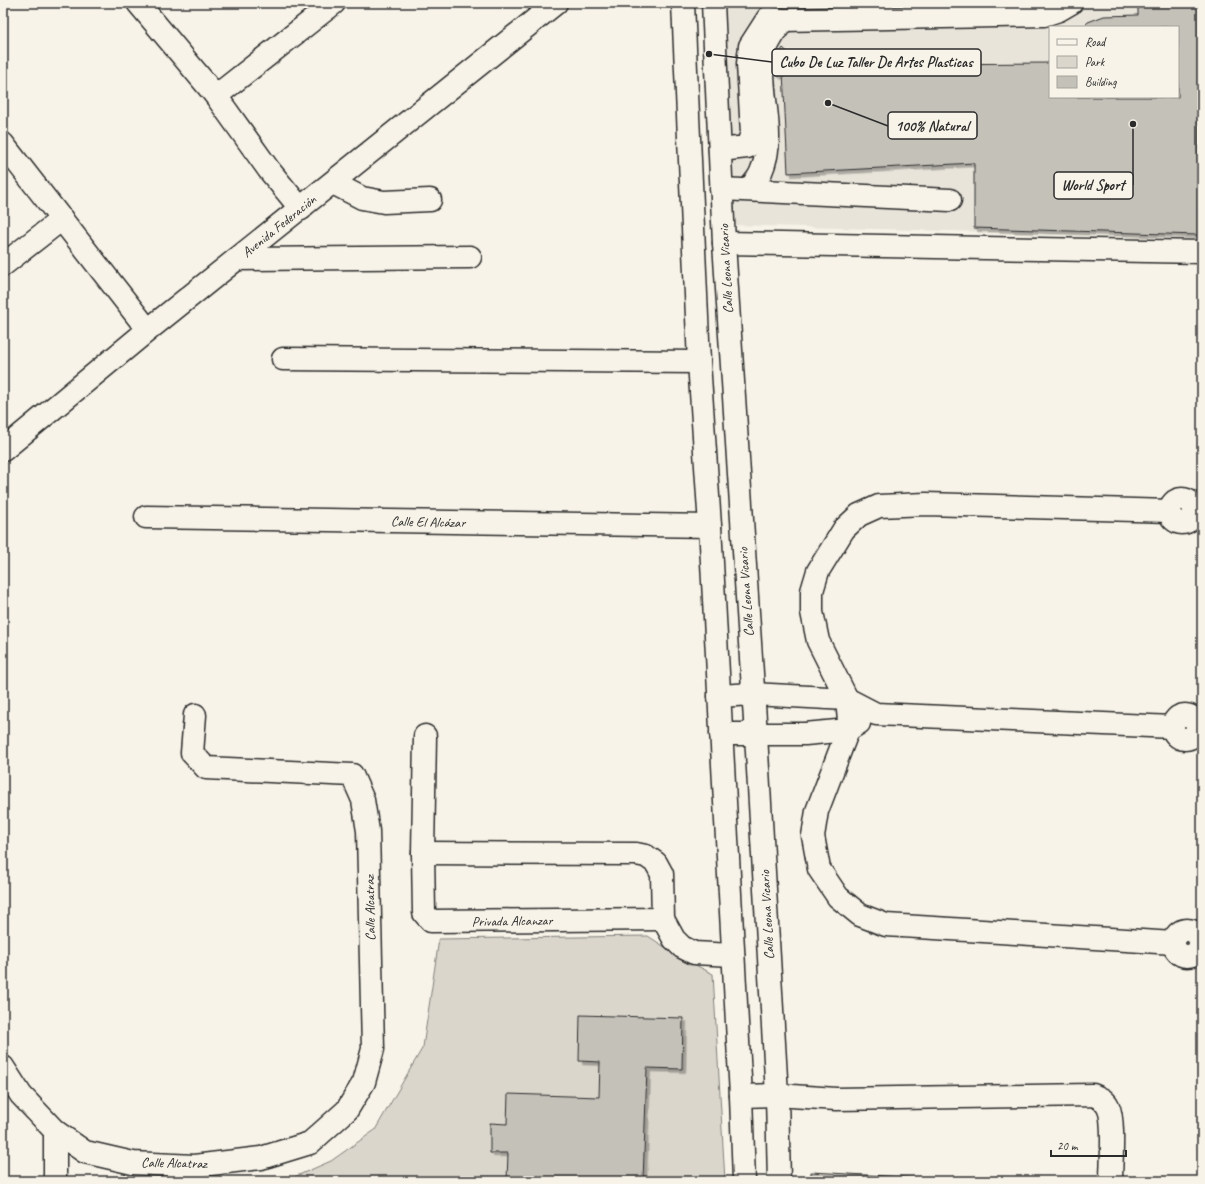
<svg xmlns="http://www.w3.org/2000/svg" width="1205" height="1184" font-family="Caveat,sans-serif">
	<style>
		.built { fill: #e8e4da; fill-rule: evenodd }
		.green { fill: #dad6cc; stroke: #82807c }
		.building { fill: #c4c1b9; stroke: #2b2b2b; filter: url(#shadow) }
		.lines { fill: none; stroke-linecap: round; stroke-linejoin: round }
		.minor-casing { stroke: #2b2b2b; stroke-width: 25 }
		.major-casing { stroke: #2b2b2b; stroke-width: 25 }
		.minor { stroke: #f7f3e8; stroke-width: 22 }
		.major { stroke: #f7f3e8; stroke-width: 22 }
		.labels { text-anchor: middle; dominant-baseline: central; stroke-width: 3.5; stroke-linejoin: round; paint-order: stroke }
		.street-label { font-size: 14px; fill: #2b2b2b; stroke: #f7f3e8 }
		.leader { fill: none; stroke: #2b2b2b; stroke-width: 1.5 }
		.callout-dot { fill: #2b2b2b; stroke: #f7f3e8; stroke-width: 1.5 }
		.callout { fill: #f7f3e8; stroke: #2b2b2b; stroke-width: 1.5 }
		.callout-label { font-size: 15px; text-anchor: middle; font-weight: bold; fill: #2b2b2b }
	</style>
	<defs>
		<filter id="shadow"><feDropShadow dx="3.5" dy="3.5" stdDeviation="0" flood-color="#0004"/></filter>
	</defs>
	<rect width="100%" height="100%" fill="#f7f3e8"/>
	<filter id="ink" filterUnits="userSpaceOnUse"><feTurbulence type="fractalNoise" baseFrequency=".025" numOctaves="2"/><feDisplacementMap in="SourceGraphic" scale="8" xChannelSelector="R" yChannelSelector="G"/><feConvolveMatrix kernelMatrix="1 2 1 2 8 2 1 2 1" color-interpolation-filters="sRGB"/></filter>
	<g filter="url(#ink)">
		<path class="built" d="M 723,3 L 1202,3 L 1202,238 L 730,225 ZM 1050,27 L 1178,27 L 1178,97 L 1050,97 Z"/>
		<path class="green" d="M 648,936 L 680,957 L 713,974 L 725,1181 L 285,1181 L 331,1161 L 375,1130 L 423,1047 L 439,939 Z"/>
		<g class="building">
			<path d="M 1138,3 L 1199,3 L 1198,235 L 974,228 L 974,163 L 788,173 L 783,72 L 778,76 L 767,68 L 783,48 L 802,65 L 1048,63 L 1050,60 L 1050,97 L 1178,97 L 1178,27 L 1083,27 L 1088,22 L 1104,16 L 1138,15 Z"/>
			<path d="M 580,1015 L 683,1018 L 682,1069 L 647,1068 L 643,1181 L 507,1181 L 508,1153 L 490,1153 L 490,1123 L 507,1124 L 508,1094 L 599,1097 L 600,1062 L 579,1061 Z"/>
			<path d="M 811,1172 L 977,1181 L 811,1181 Z"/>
		</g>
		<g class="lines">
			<g class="minor-casing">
				<g id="minor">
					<path d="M 138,3 L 216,96 L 269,170 L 301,209"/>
					<path d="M 216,96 L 334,3"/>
					<path d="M 3,144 L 148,330"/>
					<path d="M 720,150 L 747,147 L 752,133 L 748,64 L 750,46 L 768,18 L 783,20 L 1044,15 L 1059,10 L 1071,3"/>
					<path d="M 333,183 L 362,198 L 384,202 L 430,200"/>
					<path d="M 721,189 L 950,200"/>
					<path d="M 749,189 C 753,184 759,178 761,172 C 778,134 758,94 764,55 C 766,44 777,30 783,20"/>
					<path d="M 724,243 L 1202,252"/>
					<path d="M 237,259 L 470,257"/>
					<path d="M 3,265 L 62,219"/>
					<path d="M 283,359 L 699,362"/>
					<circle cx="1182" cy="511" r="12"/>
					<path d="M 1170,511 L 926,504 L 879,506 L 859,515 L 844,529 L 818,571 L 812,591 L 812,612 L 818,641 L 847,699 L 849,721 L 848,730 L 817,811 L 813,836 L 819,869 L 838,897 L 860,915 L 886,925 L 1174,943"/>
					<path d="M 146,517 L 710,526"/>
					<path d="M 719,696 L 753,694 L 847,699 L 876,714 L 1173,727"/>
					<circle cx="1185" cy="727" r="12"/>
					<path d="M 721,734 L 805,734 L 848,730 L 859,723"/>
					<path d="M 425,736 L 423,853 L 424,913 L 431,921 L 663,919"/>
					<path d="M 423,853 L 636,854 L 646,856 L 656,863 L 662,874 L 663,919 L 674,939 L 682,947 L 694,953 L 733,955"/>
					<circle cx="1187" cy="943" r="13"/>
					<path d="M 3,1067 L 21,1095 L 55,1131 L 85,1152 L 133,1163 L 194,1166 L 261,1158 L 310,1143 L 347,1110 L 364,1082 L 373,1049 L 368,831 L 363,800 L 352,775 L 206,768 L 192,753 L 195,715"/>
					<path d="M 741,1096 L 777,1095 L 836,1099 L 1093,1095 C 1100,1098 1105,1100 1108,1106 C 1115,1121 1111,1163 1111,1181"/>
					<path d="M 55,1131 L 55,1181"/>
				</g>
			</g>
			<g class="major-casing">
				<g id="major">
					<path d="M 683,3 L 699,362 L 710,526 L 741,1096 L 744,1181"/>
					<path d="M 713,3 L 724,243 L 756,735 L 777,1095 L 779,1181"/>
					<path d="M 3,450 L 148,330 L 556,3"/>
				</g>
			</g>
			<use href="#minor" class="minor"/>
			<use href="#major" class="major"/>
		</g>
	</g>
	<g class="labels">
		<g class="street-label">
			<text transform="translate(279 226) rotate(-39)">Avenida Federación</text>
			<text transform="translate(726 269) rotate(-93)">Calle Leona Vicario</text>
			<text transform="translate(428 522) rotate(1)">Calle El Alcázar</text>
			<text transform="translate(746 592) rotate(-94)">Calle Leona Vicario</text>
			<text transform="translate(370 908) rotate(-91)">Calle Alcatraz</text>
			<text transform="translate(767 915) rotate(-93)">Calle Leona Vicario</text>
			<text transform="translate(512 921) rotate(-1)">Privada Alcanzar</text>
			<text transform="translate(174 1163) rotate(1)">Calle Alcatraz</text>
		</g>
	</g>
	<path class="leader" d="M709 54L772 62M828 103L888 126M1133 124L1133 185"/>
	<g class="callout-dot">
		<circle cx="709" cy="54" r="4"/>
		<circle cx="828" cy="103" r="4"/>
		<circle cx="1133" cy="124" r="4"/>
	</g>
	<g class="callout">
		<rect x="772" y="49" width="209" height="27" rx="4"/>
		<rect x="888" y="112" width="89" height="27" rx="4"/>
		<rect x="1054" y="172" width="79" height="27" rx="4"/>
	</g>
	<g class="callout-label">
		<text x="876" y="67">Cubo De Luz Taller De Artes Plasticas</text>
		<text x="932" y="131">100% Natural</text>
		<text x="1093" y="190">World Sport</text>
	</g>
	<rect width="1205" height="1184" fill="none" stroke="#f7f3e8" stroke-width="16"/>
	<rect x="8" y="8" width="1189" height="1168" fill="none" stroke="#2b2b2b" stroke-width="1.5" filter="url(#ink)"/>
	<rect x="1049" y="26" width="130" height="72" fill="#f7f3e8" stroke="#a5a39c"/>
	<rect x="1057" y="39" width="20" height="6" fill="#f7f3e8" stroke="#a5a39c"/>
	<text x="1085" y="46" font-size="12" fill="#2b2b2b">Road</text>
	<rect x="1057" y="56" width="20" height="12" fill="#dad6cc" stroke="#a5a39c"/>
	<text x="1085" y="66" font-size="12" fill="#2b2b2b">Park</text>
	<rect x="1057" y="76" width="20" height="12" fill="#c4c1b9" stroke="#a5a39c"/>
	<text x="1085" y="86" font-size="12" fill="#2b2b2b">Building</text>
	<path d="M1051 1150v6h75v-6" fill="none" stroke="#2b2b2b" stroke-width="2"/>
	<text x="1057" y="1150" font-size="12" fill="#2b2b2b" stroke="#f7f3e8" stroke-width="3" paint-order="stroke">20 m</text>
</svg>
